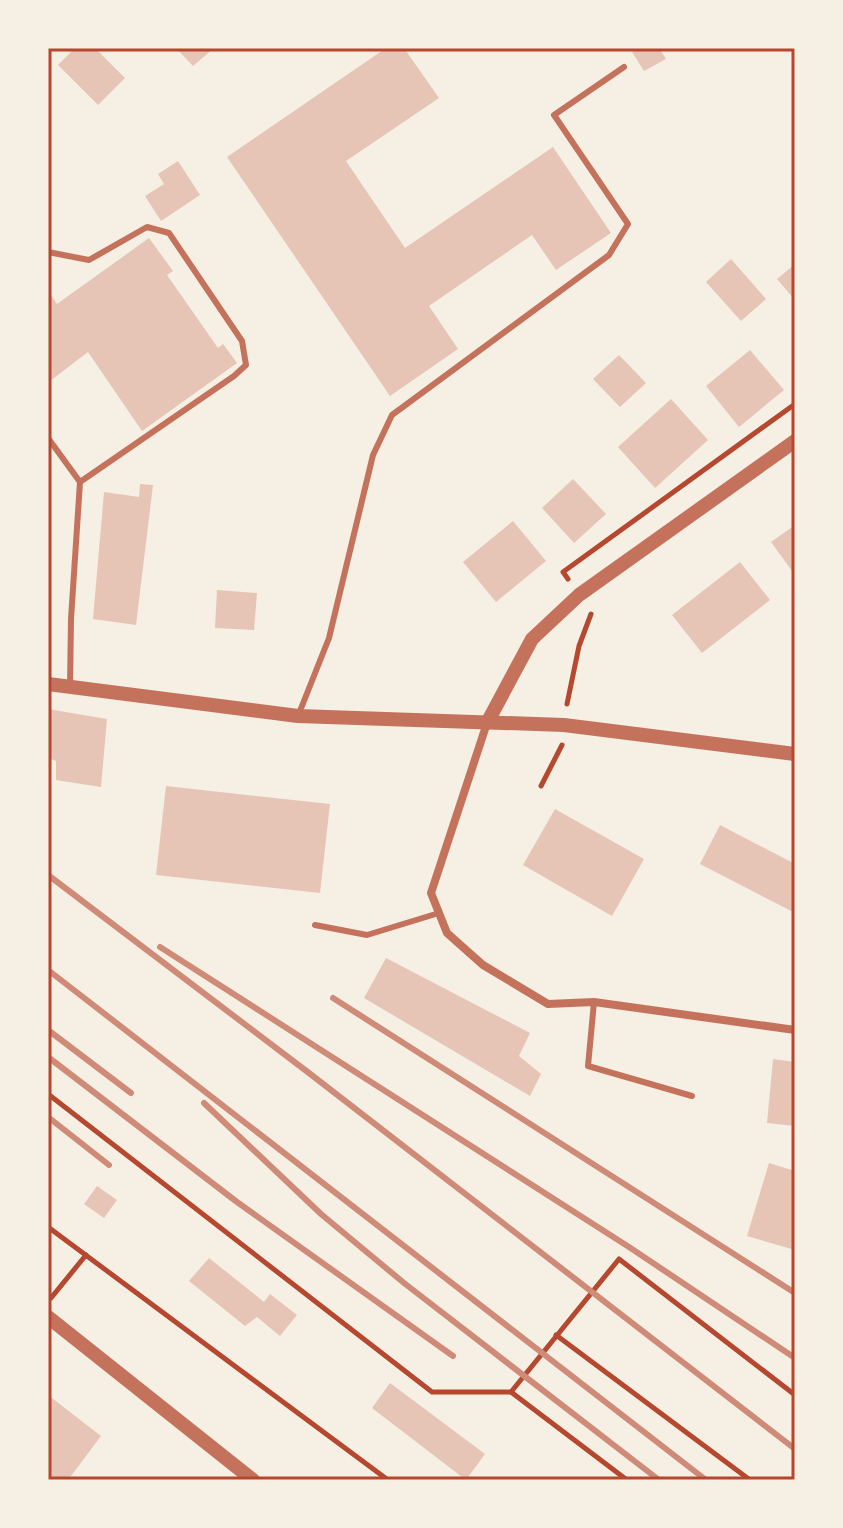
<svg xmlns="http://www.w3.org/2000/svg" width="843" height="1528" font-family="'DejaVu Sans',sans-serif">
	<style>
		.building { fill: #e6c5b7 }
		.lines { fill: none; stroke-linecap: round; stroke-linejoin: round }
		.path { stroke: #b5482f; stroke-width: 5 }
		.service { stroke: #c5725c; stroke-width: 6 }
		.minor { stroke: #c5725c; stroke-width: 8 }
		.tertiary { stroke: #c5725c; stroke-width: 14 }
		.rail { stroke: #cf8b77; stroke-width: 6 }
		.neatline { fill: none; stroke: #b5482f; stroke-width: 3 }
	</style>
	<rect width="100%" height="100%" fill="#f6efe4"/>
	<g class="building">
		<path d="M 75,48 L 95,48 L 125,78 L 98,105 L 58,65 Z"/>
		<path d="M 176,48 L 214,48 L 193,66 Z"/>
		<path d="M 386,48 L 404,48 L 439,98 L 346,161 L 405,248 L 553,147 L 611,233 L 556,270 L 532,235 L 429,306 L 458,349 L 390,396 L 227,157 Z"/>
		<path d="M 639,48 L 659,48 L 666,59 L 644,71 L 632,52 Z"/>
		<path d="M 178,161 L 200,195 L 161,221 L 145,196 L 164,184 L 158,174 Z"/>
		<path d="M 149,238 L 173,271 L 167,275 L 218,348 L 223,344 L 237,363 L 142,431 L 88,352 L 50,381 L 48,378 L 48,291 L 57,304 Z"/>
		<path d="M 731,259 L 766,299 L 741,321 L 706,282 Z"/>
		<path d="M 795,264 L 795,300 L 777,279 Z"/>
		<path d="M 750,350 L 784,390 L 739,427 L 706,386 Z"/>
		<path d="M 619,355 L 646,383 L 620,407 L 593,379 Z"/>
		<path d="M 671,399 L 708,440 L 655,488 L 618,447 Z"/>
		<path d="M 573,479 L 606,514 L 574,543 L 542,508 Z"/>
		<path d="M 140,484 L 153,485 L 136,625 L 93,619 L 104,492 L 139,497 Z"/>
		<path d="M 513,521 L 546,561 L 496,602 L 463,562 Z"/>
		<path d="M 795,525 L 795,575 L 771,542 Z"/>
		<path d="M 740,562 L 770,600 L 702,653 L 672,615 Z"/>
		<path d="M 217,590 L 257,593 L 254,630 L 215,628 Z"/>
		<path d="M 48,709 L 107,719 L 101,787 L 56,780 L 56,761 L 48,758 Z"/>
		<path d="M 166,786 L 330,804 L 320,893 L 156,875 Z"/>
		<path d="M 555,809 L 644,859 L 612,916 L 523,865 Z"/>
		<path d="M 720,825 L 795,864 L 795,913 L 700,864 Z"/>
		<path d="M 386,958 L 530,1033 L 519,1056 L 541,1074 L 530,1096 L 364,998 Z"/>
		<path d="M 773,1059 L 795,1062 L 795,1126 L 767,1123 Z"/>
		<path d="M 769,1163 L 795,1171 L 795,1250 L 747,1236 Z"/>
		<path d="M 97,1186 L 117,1200 L 104,1218 L 84,1204 Z"/>
		<path d="M 209,1258 L 264,1302 L 270,1294 L 297,1315 L 280,1336 L 257,1317 L 245,1326 L 189,1281 Z"/>
		<path d="M 390,1383 L 485,1454 L 466,1480 L 372,1408 Z"/>
		<path d="M 48,1395 L 101,1436 L 68,1480 L 48,1480 Z"/>
	</g>
	<g class="lines">
		<g class="path">
			<path d="M 568,579 L 563,572 L 795,404"/>
			<path d="M 567,704 L 579,646 L 591,614"/>
			<path d="M 541,786 L 562,745"/>
			<path d="M 48,1094 L 432,1392 L 511,1392 L 627,1480"/>
			<path d="M 48,1227 L 388,1480"/>
			<path d="M 51,1298 L 86,1255"/>
			<path d="M 556,1335 L 750,1480"/>
			<path d="M 511,1392 L 619,1259 L 795,1395"/>
		</g>
		<g class="service">
			<path d="M 48,252 L 89,260 L 147,227 L 169,233 L 242,341 L 246,365 L 234,376 L 80,482"/>
			<path d="M 48,438 L 80,482 L 71,619 L 70,687"/>
			<path d="M 298,716 L 329,638 L 373,455 L 392,415 L 609,255 L 628,224 L 554,115 L 624,67"/>
			<path d="M 315,925 L 367,935 L 439,913"/>
			<path d="M 594,1002 L 588,1066 L 692,1096"/>
		</g>
		<path class="minor" d="M 487,723 L 431,893 L 447,933 L 483,965 L 548,1004 L 594,1002 L 795,1030"/>
		<g class="tertiary">
			<path d="M 48,684 L 298,716 L 564,725 L 795,754"/>
			<path d="M 487,723 L 532,639 L 579,595 L 795,441"/>
			<path d="M 48,1317 L 253,1480"/>
		</g>
		<g class="rail">
			<path d="M 48,875 L 309,1073 L 795,1449"/>
			<path d="M 160,947 L 629,1247 L 795,1358"/>
			<path d="M 48,970 L 706,1480"/>
			<path d="M 333,998 L 795,1293"/>
			<path d="M 48,1030 L 131,1093"/>
			<path d="M 48,1057 L 237,1202 L 453,1356"/>
			<path d="M 204,1103 L 321,1214 L 404,1283 L 659,1480"/>
			<path d="M 48,1117 L 109,1165"/>
		</g>
	</g>
	<rect width="843" height="1528" fill="none" stroke="#f6efe4" stroke-width="100"/>
	<rect x="50" y="50" width="743" height="1428" class="neatline"/>
</svg>
